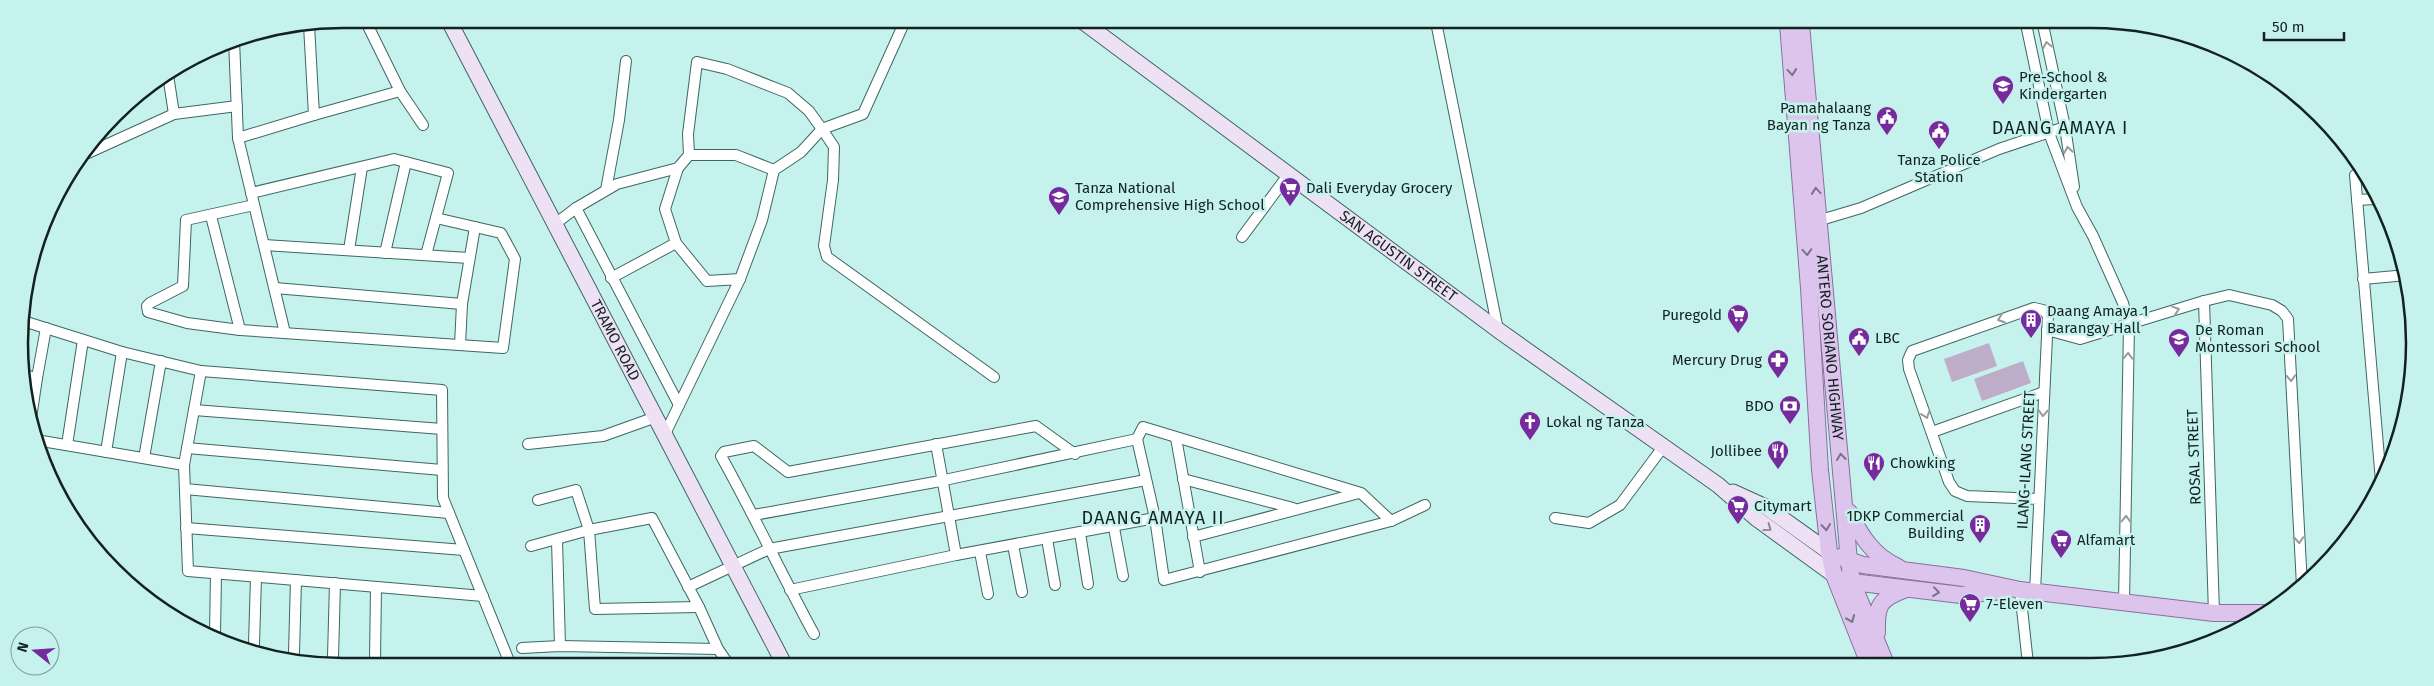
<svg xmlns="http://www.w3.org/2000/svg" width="2434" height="686" font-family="'Fira Sans',sans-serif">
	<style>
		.green { fill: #beadc8 }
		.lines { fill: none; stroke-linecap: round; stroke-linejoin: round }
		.street-casing { stroke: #3e6664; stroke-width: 12 }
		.secondary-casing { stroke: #3e6664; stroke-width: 17 }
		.primary-casing { stroke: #87719c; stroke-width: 18 }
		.street { stroke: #fff; stroke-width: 10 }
		.secondary { stroke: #eee1f5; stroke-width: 15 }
		.primary { stroke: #ddc4ec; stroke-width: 16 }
		.oneway { stroke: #949c9b }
		.oneway2 { stroke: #777386 }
		.oneway3 { stroke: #8b8b96 }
		.labels { text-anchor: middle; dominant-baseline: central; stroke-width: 5; stroke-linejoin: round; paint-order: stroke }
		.poi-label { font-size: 15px; fill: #112221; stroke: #c6f2ee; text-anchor: start }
		.street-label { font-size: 15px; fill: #112221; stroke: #c6f2ee }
		.quarter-label { font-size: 18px; letter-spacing: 1px; fill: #112221; stroke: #c6f2ee }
		.rim { fill: none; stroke: #112221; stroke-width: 2.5 }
	</style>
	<rect width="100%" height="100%" fill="#c6f2ee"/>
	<g class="green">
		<path d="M 1989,343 L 1997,366 L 1952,382 L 1944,359 Z"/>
		<path d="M 2023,361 L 2031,383 L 1982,401 L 1974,379 Z"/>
	</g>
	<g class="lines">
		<g class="street-casing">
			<g id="street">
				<path d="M 363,19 L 368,26 L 400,91 L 423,125"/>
				<path d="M 1436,22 L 1498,330"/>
				<path d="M 2026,24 L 2049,133 L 2077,207 L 2093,236 L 2123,303 L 2129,326 L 2124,602"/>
				<path d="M 2043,25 L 2065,127 L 2074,187"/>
				<path d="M 234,40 L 238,138 L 285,333"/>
				<path d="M 168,75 L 174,114"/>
				<path d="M 314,115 L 400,91"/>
				<path d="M 238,138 L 314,115 L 309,25"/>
				<path d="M 88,153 L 174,114 L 237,106"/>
				<path d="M 689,155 L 736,155 L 774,170"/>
				<path d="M 2355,175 L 2381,481"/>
				<path d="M 606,190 L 619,120 L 626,61"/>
				<path d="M 251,193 L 394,159 L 448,173 L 426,255"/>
				<path d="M 2357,200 L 2375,199"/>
				<path d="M 254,205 L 186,220 L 183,286 L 150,303 L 147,306 L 148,312 L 187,323 L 240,330 L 503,348 L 515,259 L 501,233 L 475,227 L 462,304 L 460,345"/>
				<path d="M 576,208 L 679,405"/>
				<path d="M 211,216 L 240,330"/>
				<path d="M 436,218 L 475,227"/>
				<path d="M 1814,222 L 1861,208 L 1999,149 L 2065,127"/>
				<path d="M 555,224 L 576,208 L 617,184 L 678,168 L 689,155 L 688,134 L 697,62 L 727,69 L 788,93 L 809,111 L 822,129 L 834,147 L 833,180 L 824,246 L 827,257 L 994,377"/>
				<path d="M 1242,237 L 1288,175"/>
				<path d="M 264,245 L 469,258"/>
				<path d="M 349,250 L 362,167"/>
				<path d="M 385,253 L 406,162"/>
				<path d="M 611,278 L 676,243"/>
				<path d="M 740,279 L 762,220 L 774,170 L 801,152 L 822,129 L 863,114 L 905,21"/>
				<path d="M 2363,279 L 2407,275"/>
				<path d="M 275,288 L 462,304"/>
				<path d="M 2204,301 L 2214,613"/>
				<path d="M 20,320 L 122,352 L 201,371 L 442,390 L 443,498 L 509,661"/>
				<path d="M 2047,330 L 2080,339 L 2204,301 L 2229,295 L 2272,305 L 2282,311 L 2288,319 L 2302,586"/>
				<path d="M 25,375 L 37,378 L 46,328"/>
				<path d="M 194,410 L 442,429"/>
				<path d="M 30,425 L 37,378"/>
				<path d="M 1143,427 L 1361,493 L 1391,521 L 1164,580 L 1155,518 L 1137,439 Z"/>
				<path d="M 1932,432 L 2044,392"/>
				<path d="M 665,434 L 740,279 L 707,281 L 676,243 L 665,209 L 678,168"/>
				<path d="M 1176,438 L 1200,572"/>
				<path d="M 36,440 L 184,465 L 188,571 L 483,596"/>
				<path d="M 528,444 L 603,436 L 656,417"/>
				<path d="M 936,444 L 956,555"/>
				<path d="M 67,445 L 83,340"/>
				<path d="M 187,448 L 442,470"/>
				<path d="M 106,452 L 122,352"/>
				<path d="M 144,458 L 161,361"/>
				<path d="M 184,465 L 201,371"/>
				<path d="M 1183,479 L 1293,508"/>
				<path d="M 185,489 L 449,513"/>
				<path d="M 538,500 L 576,490 L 589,530 L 595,609 L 699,607"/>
				<path d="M 754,515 L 935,482 L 1137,439"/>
				<path d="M 1555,518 L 1589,523 L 1620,505 L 1663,447"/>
				<path d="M 1391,521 L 1425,505"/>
				<path d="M 186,528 L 464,550"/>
				<path d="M 1114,528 L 1123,576"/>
				<path d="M 1080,533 L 1088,584"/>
				<path d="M 1193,537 L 1359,493"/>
				<path d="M 1047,539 L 1055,585"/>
				<path d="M 557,540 L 560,646"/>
				<path d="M 1013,545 L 1022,592"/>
				<path d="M 531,546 L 589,530 L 652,518 L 699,607 L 718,649 L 727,662"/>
				<path d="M 980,552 L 988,594"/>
				<path d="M 688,587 L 769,549 L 1146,480"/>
				<path d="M 790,590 L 956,555 L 1155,518"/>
				<path d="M 2020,590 L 2028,664"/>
				<path d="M 2035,592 L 2048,315 L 2043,310 L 2034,308 L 1912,351 L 1908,360 L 1909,369 L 1949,482 L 1955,491 L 1967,496 L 2039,499"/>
				<path d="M 215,634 L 216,574"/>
				<path d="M 814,634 C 782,575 754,515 721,456 L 724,452 L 754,446 L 788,472 L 1036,426 L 1075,454"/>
				<path d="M 254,644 L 256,577"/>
				<path d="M 522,648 L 560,646 L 718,649"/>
				<path d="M 294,653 L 296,580"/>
				<path d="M 333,657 L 335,583"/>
				<path d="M 375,661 L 376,587"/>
			</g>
		</g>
		<g class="secondary-casing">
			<g id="secondary">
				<path id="s1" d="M 448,19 L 783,662"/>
				<path id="s2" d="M 1082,21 L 1498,330 L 1718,485 L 1757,519 L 1834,575"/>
				<path d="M 1733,492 L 1766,507 L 1829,552"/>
			</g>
		</g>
		<g class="primary-casing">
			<g id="primary">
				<path d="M 1788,24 L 1809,288 L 1820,470 L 1829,552 L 1834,575 L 1869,664"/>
				<path id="s3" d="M 1801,24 L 1849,561 L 1852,582 L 1886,664"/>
				<path d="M 1849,512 C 1861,536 1873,556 1898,567"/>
				<path d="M 1840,557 L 1863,565 L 1964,578 L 2020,590 L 2214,613 L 2263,613"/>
				<path d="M 1844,579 L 1852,582 L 1961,595 L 2003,591"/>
				<path d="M 1877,633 C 1876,605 1879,599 1906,589"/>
			</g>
		</g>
		<use href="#street" class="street"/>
		<use href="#secondary" class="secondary"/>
		<use href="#primary" class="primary"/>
	</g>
	<defs><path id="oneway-chevron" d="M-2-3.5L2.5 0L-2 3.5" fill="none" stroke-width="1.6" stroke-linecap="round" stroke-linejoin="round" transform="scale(1.25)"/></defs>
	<g class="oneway">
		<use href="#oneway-chevron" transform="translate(2047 45) rotate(-102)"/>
		<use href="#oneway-chevron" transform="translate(2068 150) rotate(-99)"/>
		<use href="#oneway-chevron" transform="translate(2176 310) rotate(-18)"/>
		<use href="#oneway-chevron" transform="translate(2001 319) rotate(160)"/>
		<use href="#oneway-chevron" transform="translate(2128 356) rotate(-88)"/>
		<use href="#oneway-chevron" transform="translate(2291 378) rotate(87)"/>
		<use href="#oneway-chevron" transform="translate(2043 413) rotate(93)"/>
		<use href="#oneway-chevron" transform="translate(1926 415) rotate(70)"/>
		<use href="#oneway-chevron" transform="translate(2126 519) rotate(-89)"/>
		<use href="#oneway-chevron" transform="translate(2299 540) rotate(87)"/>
	</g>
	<g class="oneway2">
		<use href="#oneway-chevron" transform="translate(1792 72) rotate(85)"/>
		<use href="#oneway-chevron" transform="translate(1816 191) rotate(-95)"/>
		<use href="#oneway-chevron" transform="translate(1807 252) rotate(86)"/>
		<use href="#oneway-chevron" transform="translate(1841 457) rotate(-96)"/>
		<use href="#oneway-chevron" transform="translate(1826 527) rotate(84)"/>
		<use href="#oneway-chevron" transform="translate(1936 592) rotate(7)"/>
		<use href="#oneway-chevron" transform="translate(1851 619) rotate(68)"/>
	</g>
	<use class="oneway3" href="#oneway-chevron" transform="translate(1768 528) rotate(36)"/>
	<defs>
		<g id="school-pin" transform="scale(1.125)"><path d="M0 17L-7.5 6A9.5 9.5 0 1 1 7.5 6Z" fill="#772a9c" stroke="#c6f2ee"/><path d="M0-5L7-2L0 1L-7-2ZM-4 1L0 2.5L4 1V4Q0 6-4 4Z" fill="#fff"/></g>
		<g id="civic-pin" transform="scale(1.125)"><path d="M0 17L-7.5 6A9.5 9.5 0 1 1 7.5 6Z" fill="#772a9c" stroke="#c6f2ee"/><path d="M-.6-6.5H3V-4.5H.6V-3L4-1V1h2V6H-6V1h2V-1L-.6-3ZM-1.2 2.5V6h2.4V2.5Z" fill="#fff"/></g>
		<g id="supermarket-pin" transform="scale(1.125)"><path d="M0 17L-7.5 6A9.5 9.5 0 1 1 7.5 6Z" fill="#772a9c" stroke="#c6f2ee"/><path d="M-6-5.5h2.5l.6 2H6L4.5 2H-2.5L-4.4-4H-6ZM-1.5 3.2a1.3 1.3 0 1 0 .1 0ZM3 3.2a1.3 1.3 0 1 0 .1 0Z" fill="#fff"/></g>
		<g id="building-pin" transform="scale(1.125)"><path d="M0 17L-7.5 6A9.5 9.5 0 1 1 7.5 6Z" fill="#772a9c" stroke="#c6f2ee"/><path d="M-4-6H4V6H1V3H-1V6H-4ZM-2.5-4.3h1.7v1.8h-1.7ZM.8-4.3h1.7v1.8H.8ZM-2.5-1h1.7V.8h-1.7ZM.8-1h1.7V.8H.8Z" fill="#fff"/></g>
		<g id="pharmacy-pin" transform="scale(1.125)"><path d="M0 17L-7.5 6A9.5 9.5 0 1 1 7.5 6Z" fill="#772a9c" stroke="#c6f2ee"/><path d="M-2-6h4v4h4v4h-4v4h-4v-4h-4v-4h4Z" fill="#fff"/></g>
		<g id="bank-pin" transform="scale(1.125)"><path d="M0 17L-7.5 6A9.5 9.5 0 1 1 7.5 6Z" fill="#772a9c" stroke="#c6f2ee"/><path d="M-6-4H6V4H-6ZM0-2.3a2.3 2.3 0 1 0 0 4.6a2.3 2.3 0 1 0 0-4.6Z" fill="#fff"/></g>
		<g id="church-pin" transform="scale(1.125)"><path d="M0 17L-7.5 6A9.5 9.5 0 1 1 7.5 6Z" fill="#772a9c" stroke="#c6f2ee"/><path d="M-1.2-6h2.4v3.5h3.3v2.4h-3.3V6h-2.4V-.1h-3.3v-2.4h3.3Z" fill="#fff"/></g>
		<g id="restaurant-pin" transform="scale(1.125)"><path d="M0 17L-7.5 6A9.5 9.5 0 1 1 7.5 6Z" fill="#772a9c" stroke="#c6f2ee"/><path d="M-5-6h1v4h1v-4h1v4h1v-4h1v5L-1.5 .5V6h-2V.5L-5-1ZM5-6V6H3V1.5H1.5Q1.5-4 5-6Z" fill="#fff"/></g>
	</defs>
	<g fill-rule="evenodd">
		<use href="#school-pin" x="2003" y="86"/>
		<use href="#civic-pin" x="1887" y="117"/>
		<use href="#civic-pin" x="1939" y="131"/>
		<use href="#supermarket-pin" x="1290" y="188"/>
		<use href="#school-pin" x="1059" y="197"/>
		<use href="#supermarket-pin" x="1738" y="315"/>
		<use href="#building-pin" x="2031" y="320"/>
		<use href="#civic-pin" x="1859" y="338"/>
		<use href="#school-pin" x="2179" y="339"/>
		<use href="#pharmacy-pin" x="1778" y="360"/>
		<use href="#bank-pin" x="1790" y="406"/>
		<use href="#church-pin" x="1530" y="422"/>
		<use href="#restaurant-pin" x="1778" y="451"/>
		<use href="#restaurant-pin" x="1874" y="463"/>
		<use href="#supermarket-pin" x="1738" y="506"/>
		<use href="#building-pin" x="1980" y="525"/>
		<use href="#supermarket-pin" x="2061" y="540"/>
		<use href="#supermarket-pin" x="1970" y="604"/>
	</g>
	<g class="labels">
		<g class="poi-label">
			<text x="2019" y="77">Pre-School &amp;<tspan x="2019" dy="17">Kindergarten</tspan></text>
			<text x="1871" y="108" text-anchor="end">Pamahalaang<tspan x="1871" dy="17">Bayan ng Tanza</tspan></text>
			<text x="1939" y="160" text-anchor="middle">Tanza Police<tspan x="1939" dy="17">Station</tspan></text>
			<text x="1075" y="188">Tanza National<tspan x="1075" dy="17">Comprehensive High School</tspan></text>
			<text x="1306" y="188">Dali Everyday Grocery</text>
			<text x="2047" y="311">Daang Amaya 1<tspan x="2047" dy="17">Barangay Hall</tspan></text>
			<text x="1722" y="315" text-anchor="end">Puregold</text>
			<text x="2195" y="330">De Roman<tspan x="2195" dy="17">Montessori School</tspan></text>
			<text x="1875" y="338">LBC</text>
			<text x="1762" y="360" text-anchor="end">Mercury Drug</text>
			<text x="1774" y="406" text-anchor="end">BDO</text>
			<text x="1546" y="422">Lokal ng Tanza</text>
			<text x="1762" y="451" text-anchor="end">Jollibee</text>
			<text x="1890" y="463">Chowking</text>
			<text x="1754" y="506">Citymart</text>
			<text x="1964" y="516" text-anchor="end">1DKP Commercial<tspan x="1964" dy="17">Building</tspan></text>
			<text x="2077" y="540">Alfamart</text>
			<text x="1986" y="604">7-Eleven</text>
		</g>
		<g class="street-label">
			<text stroke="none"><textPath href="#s2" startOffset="394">SAN AGUSTIN STREET</textPath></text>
			<text stroke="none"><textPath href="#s1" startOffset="362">TRAMO ROAD</textPath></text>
			<text stroke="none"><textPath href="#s3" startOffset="325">ANTERO SORIANO HIGHWAY</textPath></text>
			<text transform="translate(2194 457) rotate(-92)">ROSAL STREET</text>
			<text transform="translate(2026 460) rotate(-87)">ILANG-ILANG STREET</text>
		</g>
		<g class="quarter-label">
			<text x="2060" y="128">DAANG AMAYA I</text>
			<text x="1153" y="518">DAANG AMAYA II</text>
		</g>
	</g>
	<path d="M0 0H2434V686H0ZM343 28H2091A315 315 0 0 1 2406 343V343A315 315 0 0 1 2091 658H343A315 315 0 0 1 28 343V343A315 315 0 0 1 343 28Z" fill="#c6f2ee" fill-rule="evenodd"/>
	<path class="rim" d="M343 28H2091A315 315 0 0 1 2406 343V343A315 315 0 0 1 2091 658H343A315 315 0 0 1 28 343V343A315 315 0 0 1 343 28Z"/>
	<g transform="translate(35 651) rotate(287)"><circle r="24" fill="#c6f2ee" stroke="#7e9f9c"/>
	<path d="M0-4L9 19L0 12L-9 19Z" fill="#772a9c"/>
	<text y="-8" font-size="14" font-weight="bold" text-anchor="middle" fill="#112221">N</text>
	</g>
	<path d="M2264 32v8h80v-8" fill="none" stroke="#112221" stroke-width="2.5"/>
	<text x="2272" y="32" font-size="15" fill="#112221" stroke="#c6f2ee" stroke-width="4" paint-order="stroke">50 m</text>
</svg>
